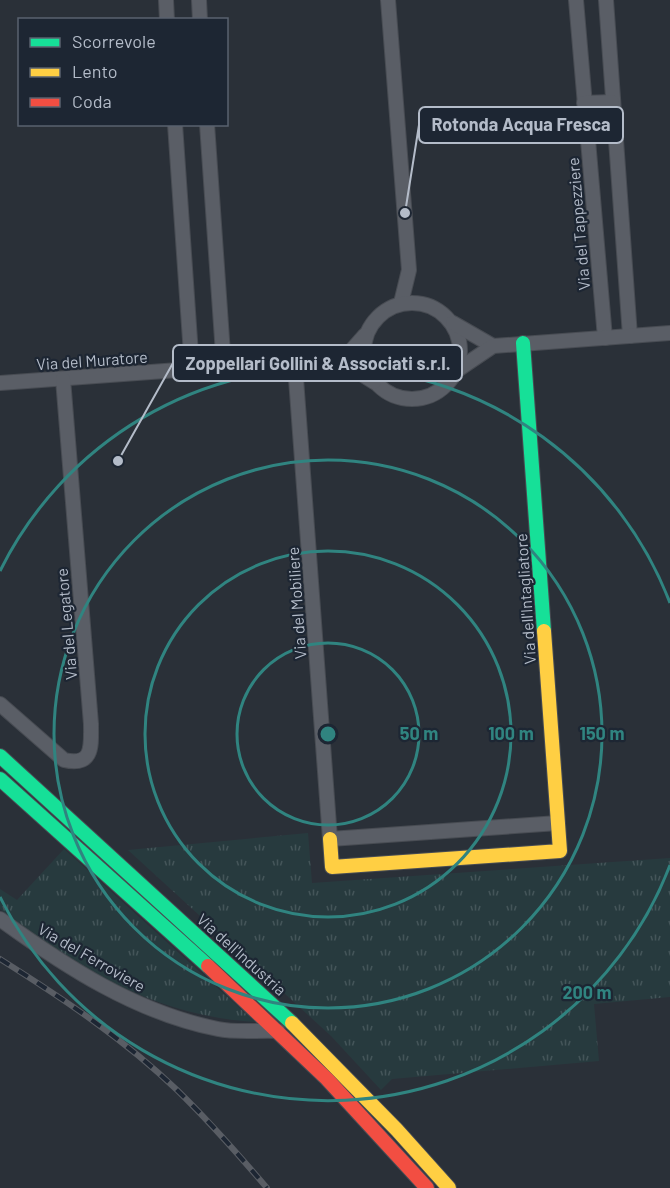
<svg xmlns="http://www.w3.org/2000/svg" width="670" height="1188" font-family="Barlow,sans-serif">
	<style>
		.grass { fill: url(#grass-tufts) }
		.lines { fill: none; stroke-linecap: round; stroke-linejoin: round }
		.street-casing { stroke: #484c53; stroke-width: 16 }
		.fast-casing { stroke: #484c53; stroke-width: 16 }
		.slow-casing { stroke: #484c53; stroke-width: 16 }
		.jam-casing { stroke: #484c53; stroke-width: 16 }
		.street { stroke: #5a5e66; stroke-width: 14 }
		.fast { stroke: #16e098; stroke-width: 14 }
		.slow { stroke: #ffcf43; stroke-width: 14 }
		.jam { stroke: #f24e42; stroke-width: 14 }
		.rail-casing { stroke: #595d64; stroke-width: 6 }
		.rail { stroke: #1d2633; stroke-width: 4; stroke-dasharray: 11; stroke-linecap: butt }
		.ring { fill: none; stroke: #308480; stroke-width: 3 }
		.labels { text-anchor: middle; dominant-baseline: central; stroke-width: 4.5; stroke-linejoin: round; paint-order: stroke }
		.street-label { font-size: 16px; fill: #b4bcc9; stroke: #1d2633 }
		.centre { fill: #308480; stroke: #1d2633; stroke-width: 3 }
		.ring-label { font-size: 18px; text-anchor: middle; font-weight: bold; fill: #308480; stroke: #1d2633; stroke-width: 4.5; stroke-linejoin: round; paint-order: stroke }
		.leader { fill: none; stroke: #b4bcc9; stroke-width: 2 }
		.callout-dot { fill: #b4bcc9; stroke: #1d2633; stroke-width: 2 }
		.callout { fill: #1d2633; stroke: #b4bcc9; stroke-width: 2 }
		.callout-label { font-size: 18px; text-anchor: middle; font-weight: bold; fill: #b4bcc9 }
	</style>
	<defs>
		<pattern id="grass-tufts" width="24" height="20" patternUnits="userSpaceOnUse" patternTransform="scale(1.5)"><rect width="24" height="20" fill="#273a3e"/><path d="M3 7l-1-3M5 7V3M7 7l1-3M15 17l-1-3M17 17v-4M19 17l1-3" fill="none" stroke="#445559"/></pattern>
	</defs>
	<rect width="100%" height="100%" fill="#2a3038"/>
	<g class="grass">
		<path d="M 308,833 L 312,883 L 670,858 L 670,997 L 594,1004 L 599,1061 L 392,1079 L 381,1090 L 331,1036 L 128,850 Z"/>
		<path d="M 64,849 L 255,1022 C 156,1016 77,969 0,909 L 0,889 L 17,900 Z"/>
	</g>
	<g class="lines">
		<g class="street-casing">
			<g id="street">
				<path d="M 166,0 L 167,20"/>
				<path d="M 199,0 L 200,20"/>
				<path d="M 388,0 L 409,270 L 401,303"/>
				<path d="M 576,0 L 605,338"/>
				<path d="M 606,0 L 630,336"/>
				<path d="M 584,103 L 612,102"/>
				<path d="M 175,124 L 192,369"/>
				<path d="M 207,124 L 224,368"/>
				<circle cx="412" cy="351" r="48"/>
				<path d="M 453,323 L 493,346"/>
				<path d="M 330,363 L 350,352 L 365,335"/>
				<path d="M 295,365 L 330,839 L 558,823"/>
				<path d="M 456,371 L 493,346 L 670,333"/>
				<path d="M 0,383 L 192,369 L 330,363 L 352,368 L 374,382"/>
				<path d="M 0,704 L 64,760 C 94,767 91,745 91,724 L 63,379"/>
				<path d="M 0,919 C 66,967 137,1013 218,1029 C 237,1033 258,1030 278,1031"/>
			</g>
		</g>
		<g class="fast-casing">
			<g id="fast">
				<path d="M 523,343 L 544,631"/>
				<path d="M 0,756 L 292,1023"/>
				<path d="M 0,779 L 208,966"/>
			</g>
		</g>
		<g class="slow-casing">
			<g id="slow">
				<path d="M 330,839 L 332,867 L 560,851 L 544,631"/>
				<path d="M 292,1023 L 397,1130 L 449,1188"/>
			</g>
		</g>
		<g class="jam-casing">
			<path id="jam" d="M 208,966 L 327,1079 L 427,1188"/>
		</g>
		<use href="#street" class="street"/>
		<use href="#fast" class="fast"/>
		<use href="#slow" class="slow"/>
		<use href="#jam" class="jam"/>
		<g class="rail-casing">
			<path id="rail" d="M 0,959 C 62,998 124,1039 177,1090 C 209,1121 238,1154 267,1188"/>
		</g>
		<use href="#rail" class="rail"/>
	</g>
	<g class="ring">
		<circle cx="328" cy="734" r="91"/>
		<circle cx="328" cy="734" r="183"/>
		<circle cx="328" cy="734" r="274"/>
		<path d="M670 865A366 366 0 0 1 0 897M0 571A366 366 0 0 1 670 603"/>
	</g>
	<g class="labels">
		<g class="street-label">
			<text transform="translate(578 224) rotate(-95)">Via del Tappezziere</text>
			<text transform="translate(92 360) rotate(-4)">Via del Muratore</text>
			<text transform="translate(525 599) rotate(-94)">Via dell'Intagliatore</text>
			<text transform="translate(296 603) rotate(-94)">Via del Mobiliere</text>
			<text transform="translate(66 624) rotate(-95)">Via del Legatore</text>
			<text transform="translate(242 954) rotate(42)">Via dell'Industria</text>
			<text transform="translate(92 957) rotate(30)">Via del Ferroviere</text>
		</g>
	</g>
	<circle cx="328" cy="734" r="9" class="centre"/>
	<g class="ring-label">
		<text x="419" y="740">50 m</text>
		<text x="511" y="740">100 m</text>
		<text x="602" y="740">150 m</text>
		<text x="587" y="999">200 m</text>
	</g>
	<path class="leader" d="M405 213L419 125M118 461L173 363"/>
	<g class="callout-dot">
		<circle cx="405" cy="213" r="6"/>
		<circle cx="118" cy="461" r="6"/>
	</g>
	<g class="callout">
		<rect x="419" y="107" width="204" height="36" rx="6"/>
		<rect x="173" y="345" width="289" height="36" rx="6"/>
	</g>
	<g class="callout-label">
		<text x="521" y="131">Rotonda Acqua Fresca</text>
		<text x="318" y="370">Zoppellari Gollini &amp; Associati s.r.l.</text>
	</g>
	<rect x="18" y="18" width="210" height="108" fill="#1d2633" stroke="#59626f" stroke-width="1.5"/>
	<rect x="30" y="38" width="30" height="9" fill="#16e098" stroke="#59626f" stroke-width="1.5"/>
	<text x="72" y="48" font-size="18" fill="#b4bcc9">Scorrevole</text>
	<rect x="30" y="68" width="30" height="9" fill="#ffcf43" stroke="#59626f" stroke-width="1.5"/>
	<text x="72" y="78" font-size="18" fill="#b4bcc9">Lento</text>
	<rect x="30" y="98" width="30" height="9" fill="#f24e42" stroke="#59626f" stroke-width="1.5"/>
	<text x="72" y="108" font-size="18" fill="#b4bcc9">Coda</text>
</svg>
